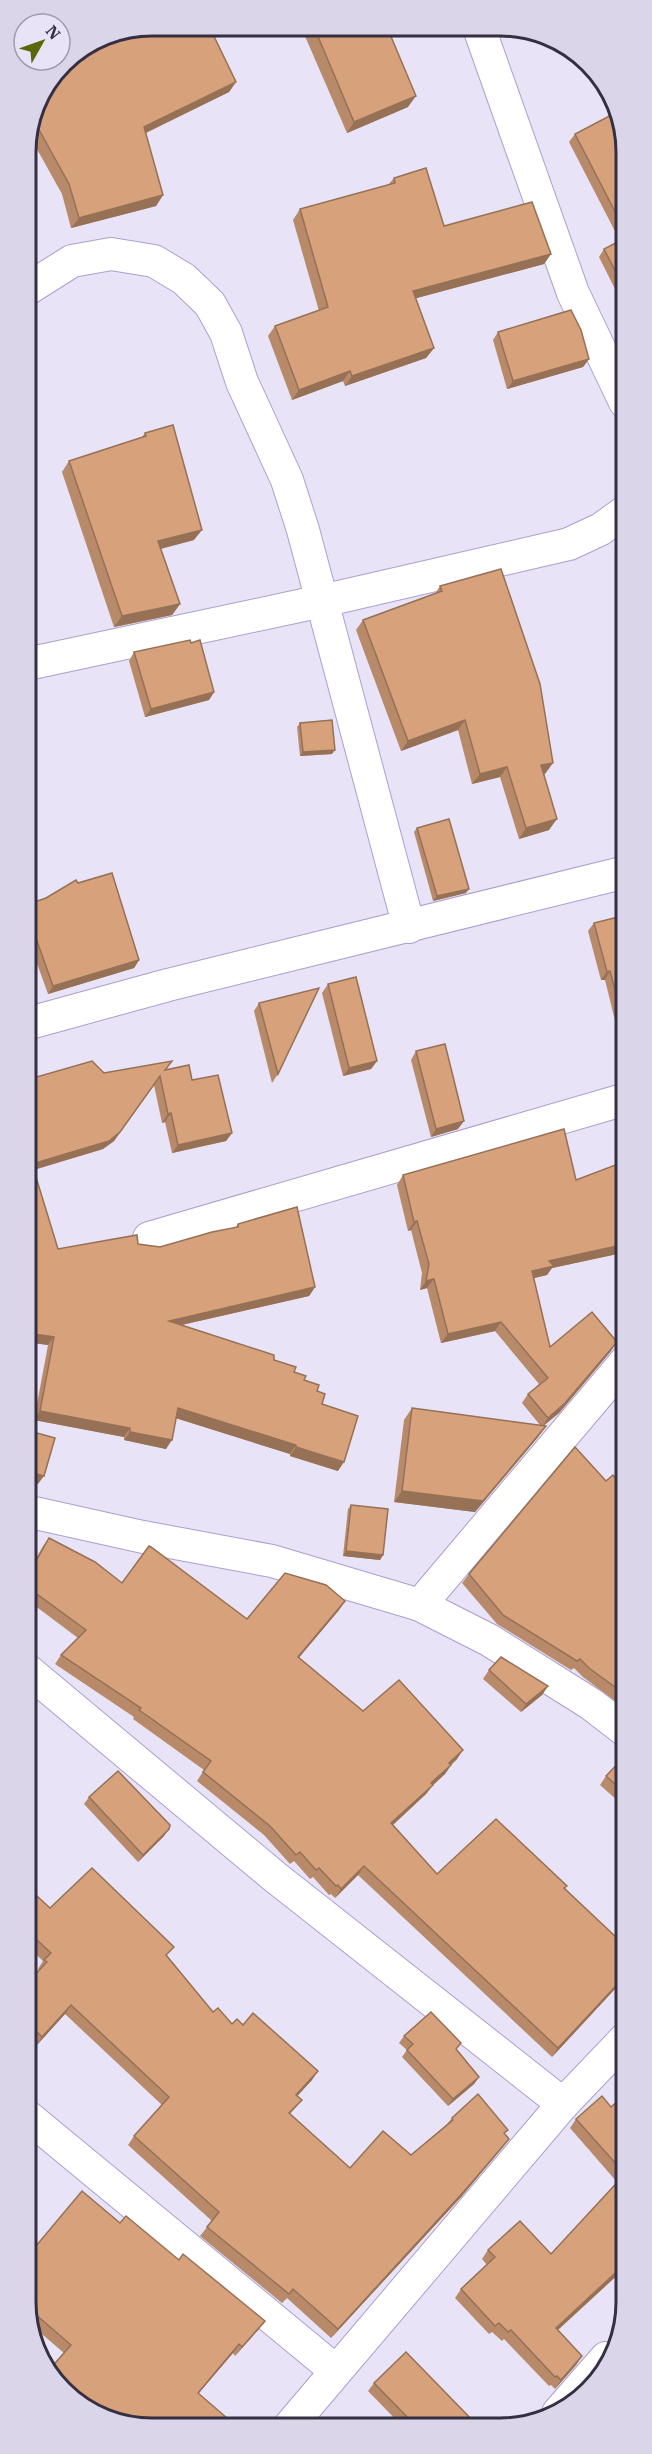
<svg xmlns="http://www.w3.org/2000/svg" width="652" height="2454" font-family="'IBM Plex Serif',serif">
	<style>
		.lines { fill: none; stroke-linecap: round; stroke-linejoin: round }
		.street-casing { stroke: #ac9fce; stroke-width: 34 }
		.street { stroke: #fff; stroke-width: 32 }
		.wall { fill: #b88a6a }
		.shaded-wall { fill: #967156 }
		.building { fill: #d6a17b; stroke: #967156; stroke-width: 1.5 }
		.rim { fill: none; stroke: #352f42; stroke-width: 3 }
	</style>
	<rect width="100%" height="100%" fill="#e8e3f7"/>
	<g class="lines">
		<g class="street-casing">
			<g id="street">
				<path d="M 479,28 L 573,293 L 625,402"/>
				<path d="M 26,290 L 72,261 L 111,254 L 154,261 L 184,279 L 210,304 L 226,333 L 242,382 L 287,480 L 303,530 L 409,927"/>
				<path d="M 27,664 L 322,601 L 569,544 L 601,529 L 626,511"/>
				<path d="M 26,1024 L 168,985 L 626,872"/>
				<path d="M 149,1238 L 626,1099"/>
				<path d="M 26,1511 L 143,1537 L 272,1561 L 420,1605 L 489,1640 L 591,1704 L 626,1731"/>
				<path d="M 420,1605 L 626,1361"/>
				<path d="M 26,1669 L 275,1877 L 563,2104"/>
				<path d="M 27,2116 L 336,2371"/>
				<path d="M 558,2413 L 606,2358"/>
				<path d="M 289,2427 L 563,2104 L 626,2038"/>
			</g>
		</g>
		<use href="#street" class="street"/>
	</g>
	<g class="wall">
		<path d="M 301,27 L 387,27 L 408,107 L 347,133 Z"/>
		<path d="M 236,82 L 229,92 L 146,133 L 163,195 L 156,206 L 71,228 L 62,194 L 28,133 L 35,103 Z"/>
		<path d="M 575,134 L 625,135 L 625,309 L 599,257 L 604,249 L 620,241 L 569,142 Z"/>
		<path d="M 394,178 L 444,226 L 551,254 L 544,264 L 416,298 L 434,348 L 426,358 L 345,386 L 343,381 L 292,400 L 268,336 L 275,326 L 319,311 L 293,220 L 300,209 L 388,185 Z"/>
		<path d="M 498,332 L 589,359 L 583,367 L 507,389 L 493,340 Z"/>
		<path d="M 145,433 L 194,540 L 161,549 L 180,604 L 172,615 L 114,627 L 62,472 L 69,461 L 142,437 Z"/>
		<path d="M 440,586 L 545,774 L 544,774 L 549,830 L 519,839 L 500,777 L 472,784 L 458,730 L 401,751 L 356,630 L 363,620 L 435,594 Z"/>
		<path d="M 134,652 L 214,692 L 209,700 L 145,717 L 129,661 Z"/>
		<path d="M 300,723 L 332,754 L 300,756 L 297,727 Z"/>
		<path d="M 417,828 L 466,893 L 433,901 L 414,832 Z"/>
		<path d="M 26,905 L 139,960 L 134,968 L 48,994 L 26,933 Z"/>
		<path d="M 626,915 L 625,1061 L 605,980 L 601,980 L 588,931 L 594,923 Z"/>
		<path d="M 328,984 L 377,1061 L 371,1069 L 343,1076 L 322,993 Z"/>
		<path d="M 259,1003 L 278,1074 L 272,1083 L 254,1011 Z"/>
		<path d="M 416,1051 L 458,1129 L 431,1137 L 411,1060 Z"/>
		<path d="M 165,1070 L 192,1080 L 232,1133 L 226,1141 L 172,1153 L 165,1122 L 162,1123 L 154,1085 L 114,1141 L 103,1149 L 34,1170 L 58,1249 L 138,1244 L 160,1247 L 235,1228 L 238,1224 L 315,1287 L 309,1296 L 182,1325 L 274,1360 L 294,1372 L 317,1391 L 322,1404 L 338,1471 L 290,1456 L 290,1454 L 176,1418 L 166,1449 L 124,1440 L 124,1437 L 34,1420 L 48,1345 L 26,1342 L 26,1080 L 104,1073 Z"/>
		<path d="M 626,1161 L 626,1256 L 624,1257 L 622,1253 L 552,1268 L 547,1275 L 534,1278 L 550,1347 L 611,1351 L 559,1413 L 544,1425 L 538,1437 L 475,1512 L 394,1502 L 404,1420 L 412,1408 L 540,1425 L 522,1403 L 528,1394 L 539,1384 L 495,1331 L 441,1343 L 427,1288 L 420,1290 L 422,1273 L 411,1230 L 408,1231 L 397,1185 L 403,1175 L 576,1180 Z"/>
		<path d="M 606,1481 L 626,1490 L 626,1709 L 583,1677 L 574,1668 L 571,1670 L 497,1624 L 462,1583 L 469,1574 Z"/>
		<path d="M 351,1505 L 383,1555 L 380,1560 L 343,1556 L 348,1509 Z"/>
		<path d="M 49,1538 L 122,1583 L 247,1619 L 339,1610 L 299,1657 L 363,1711 L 457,1759 L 451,1765 L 445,1774 L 432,1786 L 426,1794 L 393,1825 L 437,1874 L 565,1888 L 626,1977 L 552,2057 L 358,1875 L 335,1898 L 331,1894 L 329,1895 L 313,1877 L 310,1879 L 294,1861 L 290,1864 L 264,1835 L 197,1781 L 204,1770 L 133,1719 L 134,1717 L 55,1664 L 61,1655 L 78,1638 L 26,1599 L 26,1576 L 43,1546 Z"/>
		<path d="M 489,1670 L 548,1686 L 542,1695 L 521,1712 L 483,1679 Z"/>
		<path d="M 626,1755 L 626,1808 L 600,1785 L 606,1776 Z"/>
		<path d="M 89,1797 L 164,1836 L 138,1862 L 84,1804 Z"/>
		<path d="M 26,1886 L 50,1908 L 167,1956 L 213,2012 L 312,2080 L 297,2096 L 302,2100 L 290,2114 L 350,2168 L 411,2155 L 447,2124 L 452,2118 L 505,2134 L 509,2139 L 502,2148 L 461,2197 L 331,2338 L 287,2298 L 282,2303 L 200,2236 L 212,2221 L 128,2145 L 134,2136 L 162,2105 L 65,2014 L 36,2046 L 27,2037 L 26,1984 L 39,1970 L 38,1969 L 43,1961 L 26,1945 Z"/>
		<path d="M 404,2036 L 457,2050 L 479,2077 L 474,2084 L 448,2106 L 402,2057 L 407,2050 L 399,2043 Z"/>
		<path d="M 626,2094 L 626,2271 L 624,2269 L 558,2330 L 582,2356 L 576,2365 L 555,2389 L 551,2385 L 549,2386 L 504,2339 L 502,2341 L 492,2332 L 489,2334 L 455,2298 L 461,2289 L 487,2265 L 482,2259 L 488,2250 L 551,2254 L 617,2182 L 570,2128 L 576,2119 L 611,2107 Z"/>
		<path d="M 120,2223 L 179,2260 L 265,2321 L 258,2330 L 235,2356 L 233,2353 L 198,2394 L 64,2353 L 29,2323 L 27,2319 L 27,2238 L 36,2246 Z"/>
		<path d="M 374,2383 L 479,2427 L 403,2427 L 368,2391 Z"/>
	</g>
	<g class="shaded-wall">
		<path d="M 236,82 L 229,92 L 137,137 L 144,127 Z"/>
		<path d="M 416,96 L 408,107 L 347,133 L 354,122 Z"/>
		<path d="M 163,195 L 156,206 L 71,228 L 79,218 Z"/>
		<path d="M 551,254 L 544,264 L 406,301 L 413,291 Z"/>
		<path d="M 434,348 L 426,358 L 345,386 L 352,376 Z"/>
		<path d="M 589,359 L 583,367 L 507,389 L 513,381 Z"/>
		<path d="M 350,371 L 343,381 L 292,400 L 299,390 Z"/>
		<path d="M 202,530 L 194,540 L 151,551 L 158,541 Z"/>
		<path d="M 180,604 L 172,615 L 114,627 L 122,616 Z"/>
		<path d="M 214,692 L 209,700 L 145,717 L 151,709 Z"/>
		<path d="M 465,720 L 458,730 L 401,751 L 408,741 Z"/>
		<path d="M 335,750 L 332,754 L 300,756 L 303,752 Z"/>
		<path d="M 553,763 L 545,774 L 534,776 L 541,765 Z"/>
		<path d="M 507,767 L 500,777 L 472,784 L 480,774 Z"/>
		<path d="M 557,819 L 549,830 L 519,839 L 526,828 Z"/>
		<path d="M 469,889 L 466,893 L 433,901 L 437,896 Z"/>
		<path d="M 139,960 L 134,968 L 48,994 L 53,986 Z"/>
		<path d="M 610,971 L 605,980 L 601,980 L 607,972 Z"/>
		<path d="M 377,1061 L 371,1069 L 343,1076 L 349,1068 Z"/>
		<path d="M 160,1076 L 114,1141 L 103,1149 L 26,1172 L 32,1164 Z"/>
		<path d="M 171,1113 L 165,1122 L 162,1123 L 168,1114 Z"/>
		<path d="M 464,1121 L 458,1129 L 431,1137 L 436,1129 Z"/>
		<path d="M 232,1133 L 226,1141 L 172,1153 L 178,1145 Z"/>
		<path d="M 417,1221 L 411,1230 L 408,1231 L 414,1222 Z"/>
		<path d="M 626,1244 L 626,1247 L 622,1253 L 552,1268 L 547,1275 L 526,1280 L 532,1271 L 549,1261 Z"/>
		<path d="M 434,1279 L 427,1288 L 420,1290 L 426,1281 Z"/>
		<path d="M 315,1287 L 309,1296 L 163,1329 L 169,1321 Z"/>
		<path d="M 501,1322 L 495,1331 L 441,1343 L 448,1334 Z"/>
		<path d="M 26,1333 L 54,1337 L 48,1345 L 26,1342 Z"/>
		<path d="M 617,1342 L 611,1351 L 559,1413 L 542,1427 L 548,1418 Z"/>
		<path d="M 178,1408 L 296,1445 L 290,1454 L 172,1417 Z"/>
		<path d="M 40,1411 L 130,1428 L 124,1437 L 34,1420 Z"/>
		<path d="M 546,1426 L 538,1437 L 475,1512 L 394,1502 L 402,1491 Z"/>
		<path d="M 130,1432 L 172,1440 L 166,1449 L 124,1440 Z"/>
		<path d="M 296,1447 L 344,1462 L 338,1471 L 290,1456 Z"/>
		<path d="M 26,1471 L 44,1476 L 38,1484 L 26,1481 Z"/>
		<path d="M 346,1551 L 383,1555 L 380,1560 L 343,1556 Z"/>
		<path d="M 345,1601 L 339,1610 L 292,1666 L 298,1657 Z"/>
		<path d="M 548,1686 L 542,1695 L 521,1712 L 526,1704 Z"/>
		<path d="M 463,1750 L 457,1759 L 443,1772 L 449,1763 Z"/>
		<path d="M 451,1765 L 445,1774 L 432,1786 L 426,1794 L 385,1832 L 391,1823 L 431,1783 Z"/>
		<path d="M 169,1829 L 164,1836 L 138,1862 L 143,1855 Z"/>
		<path d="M 364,1866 L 358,1875 L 335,1898 L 341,1889 Z"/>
		<path d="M 626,1975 L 626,1977 L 552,2057 L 558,2048 Z"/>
		<path d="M 71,2005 L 65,2014 L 36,2046 L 42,2037 Z"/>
		<path d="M 318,2071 L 312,2080 L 290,2104 L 296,2095 Z"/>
		<path d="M 479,2077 L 474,2084 L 448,2106 L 453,2099 Z"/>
		<path d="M 509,2139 L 502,2148 L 461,2197 L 331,2338 L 338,2329 Z"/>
		<path d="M 626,2263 L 626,2265 L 624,2269 L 550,2337 L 556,2328 Z"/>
		<path d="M 265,2321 L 258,2330 L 235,2356 L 242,2347 Z"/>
		<path d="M 239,2344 L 233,2353 L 191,2402 L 198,2393 Z"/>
		<path d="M 582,2356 L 576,2365 L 555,2389 L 561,2380 Z"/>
	</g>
	<g class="building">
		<path d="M 152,26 L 209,26 L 236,82 L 144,127 L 163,195 L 79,218 L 69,184 L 32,117 L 35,103 L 63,62 L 104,35 Z"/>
		<path d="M 314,27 L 387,27 L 416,96 L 354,122 Z"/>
		<path d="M 615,113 L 625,135 L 625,231 L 575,134 Z"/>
		<path d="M 426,168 L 444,226 L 532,202 L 551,254 L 413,291 L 434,348 L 352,376 L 350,371 L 299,390 L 275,326 L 328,307 L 300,209 L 395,183 L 394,178 Z"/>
		<path d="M 625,238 L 625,290 L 604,249 Z"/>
		<path d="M 571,310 L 581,330 L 589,359 L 513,381 L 498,332 Z"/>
		<path d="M 173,425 L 202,530 L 158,541 L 180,604 L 122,616 L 69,461 L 146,436 L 145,433 Z"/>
		<path d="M 501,569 L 540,684 L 553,763 L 541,765 L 557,819 L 526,828 L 507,767 L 480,774 L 465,720 L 408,741 L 363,620 L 442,591 L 440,586 Z"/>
		<path d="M 26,631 L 31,635 L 26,638 Z"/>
		<path d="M 190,640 L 191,643 L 200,640 L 214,692 L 151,709 L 134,652 Z"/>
		<path d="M 332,720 L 335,750 L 303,752 L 300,723 Z"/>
		<path d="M 449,819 L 469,889 L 437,896 L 417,828 Z"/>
		<path d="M 112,873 L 139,960 L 53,986 L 26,910 L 26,905 L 46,898 L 76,880 L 78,883 Z"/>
		<path d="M 626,915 L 626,1031 L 610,971 L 607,972 L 594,923 Z"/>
		<path d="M 356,977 L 377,1061 L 349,1068 L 328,984 Z"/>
		<path d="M 319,988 L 278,1074 L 259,1003 Z"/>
		<path d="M 445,1044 L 464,1121 L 436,1129 L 416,1051 Z"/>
		<path d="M 92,1061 L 104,1073 L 172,1061 L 165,1070 L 189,1065 L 192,1080 L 218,1075 L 232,1133 L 178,1145 L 171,1113 L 168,1114 L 160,1076 L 120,1132 L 109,1141 L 32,1164 L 58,1249 L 137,1235 L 138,1244 L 160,1247 L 212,1232 L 238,1227 L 238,1224 L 297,1207 L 315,1287 L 169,1321 L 274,1355 L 274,1360 L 296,1367 L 294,1372 L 306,1376 L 304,1380 L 319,1385 L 317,1391 L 325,1394 L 322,1404 L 358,1416 L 344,1462 L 296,1447 L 296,1445 L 178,1408 L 172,1440 L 130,1432 L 130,1428 L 40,1411 L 54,1337 L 26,1333 L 26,1080 Z"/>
		<path d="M 564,1129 L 576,1180 L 626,1161 L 626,1244 L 549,1261 L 554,1266 L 532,1271 L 550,1347 L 592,1312 L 617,1342 L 565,1403 L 548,1418 L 528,1394 L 548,1378 L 501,1322 L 448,1334 L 434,1279 L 426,1281 L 429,1264 L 417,1221 L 414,1222 L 403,1175 Z"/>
		<path d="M 412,1408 L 546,1426 L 483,1501 L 402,1491 Z"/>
		<path d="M 26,1430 L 55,1438 L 44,1476 L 26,1471 Z"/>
		<path d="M 575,1447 L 606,1481 L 613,1475 L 626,1490 L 626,1695 L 589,1668 L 580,1659 L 577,1661 L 503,1615 L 469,1574 Z"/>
		<path d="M 351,1505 L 388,1509 L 383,1555 L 346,1551 Z"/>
		<path d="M 49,1538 L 95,1562 L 122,1583 L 149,1546 L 151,1547 L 247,1619 L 285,1573 L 326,1585 L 345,1601 L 298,1657 L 363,1711 L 399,1680 L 463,1750 L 449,1763 L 451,1765 L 431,1783 L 433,1785 L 391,1823 L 437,1874 L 496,1819 L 567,1886 L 564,1888 L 617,1938 L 626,1929 L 626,1975 L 558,2048 L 364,1866 L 341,1889 L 338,1885 L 336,1886 L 319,1868 L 316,1870 L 300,1852 L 296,1855 L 270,1826 L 203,1772 L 211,1761 L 139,1710 L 141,1708 L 61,1655 L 86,1630 L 26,1586 L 26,1579 Z"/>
		<path d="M 501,1657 L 548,1686 L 526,1704 L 489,1670 Z"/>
		<path d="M 626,1755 L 626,1794 L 606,1776 Z"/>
		<path d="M 118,1771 L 170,1825 L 169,1829 L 143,1855 L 89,1797 Z"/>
		<path d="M 92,1868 L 174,1947 L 166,1955 L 213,2012 L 218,2008 L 232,2024 L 237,2019 L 243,2025 L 253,2013 L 318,2071 L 296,2095 L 302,2100 L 289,2113 L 350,2168 L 383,2131 L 411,2155 L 453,2120 L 452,2118 L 478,2094 L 508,2130 L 504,2133 L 509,2139 L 467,2188 L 338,2329 L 293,2289 L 289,2294 L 207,2227 L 219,2212 L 134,2136 L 169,2097 L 71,2005 L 42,2037 L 27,2022 L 26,1984 L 47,1962 L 44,1960 L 51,1953 L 26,1930 L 26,1886 L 50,1908 Z"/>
		<path d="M 431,2012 L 461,2043 L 456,2049 L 479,2077 L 453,2099 L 407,2050 L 413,2044 L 404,2036 Z"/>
		<path d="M 626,2094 L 626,2263 L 556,2328 L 582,2356 L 561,2380 L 557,2376 L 555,2377 L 511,2330 L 508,2332 L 499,2323 L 495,2326 L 461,2289 L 495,2257 L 488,2250 L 520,2221 L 551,2254 L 625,2174 L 576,2119 L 602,2096 L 611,2107 Z"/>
		<path d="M 82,2191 L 120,2223 L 126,2216 L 179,2260 L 183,2254 L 265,2321 L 242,2347 L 239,2344 L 198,2393 L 235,2425 L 235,2426 L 127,2426 L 57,2386 L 50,2369 L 71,2345 L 27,2307 L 27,2238 L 36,2246 Z"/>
		<path d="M 406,2352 L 479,2427 L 415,2427 L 416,2426 L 374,2383 Z"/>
	</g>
	<path d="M0 0H652V2454H0ZM152 36H500A116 116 0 0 1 616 152V2302A116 116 0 0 1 500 2418H152A116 116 0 0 1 36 2302V152A116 116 0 0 1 152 36Z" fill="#dad5e9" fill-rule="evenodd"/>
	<path class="rim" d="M152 36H500A116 116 0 0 1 616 152V2302A116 116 0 0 1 500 2418H152A116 116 0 0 1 36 2302V152A116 116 0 0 1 152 36Z"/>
	<g transform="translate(42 42) rotate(50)"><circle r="28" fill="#e8e3f7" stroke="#a09baf" stroke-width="1.5"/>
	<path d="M0-4.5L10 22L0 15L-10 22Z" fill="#5c670b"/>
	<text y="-9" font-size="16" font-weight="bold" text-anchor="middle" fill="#352f42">N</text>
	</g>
</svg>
